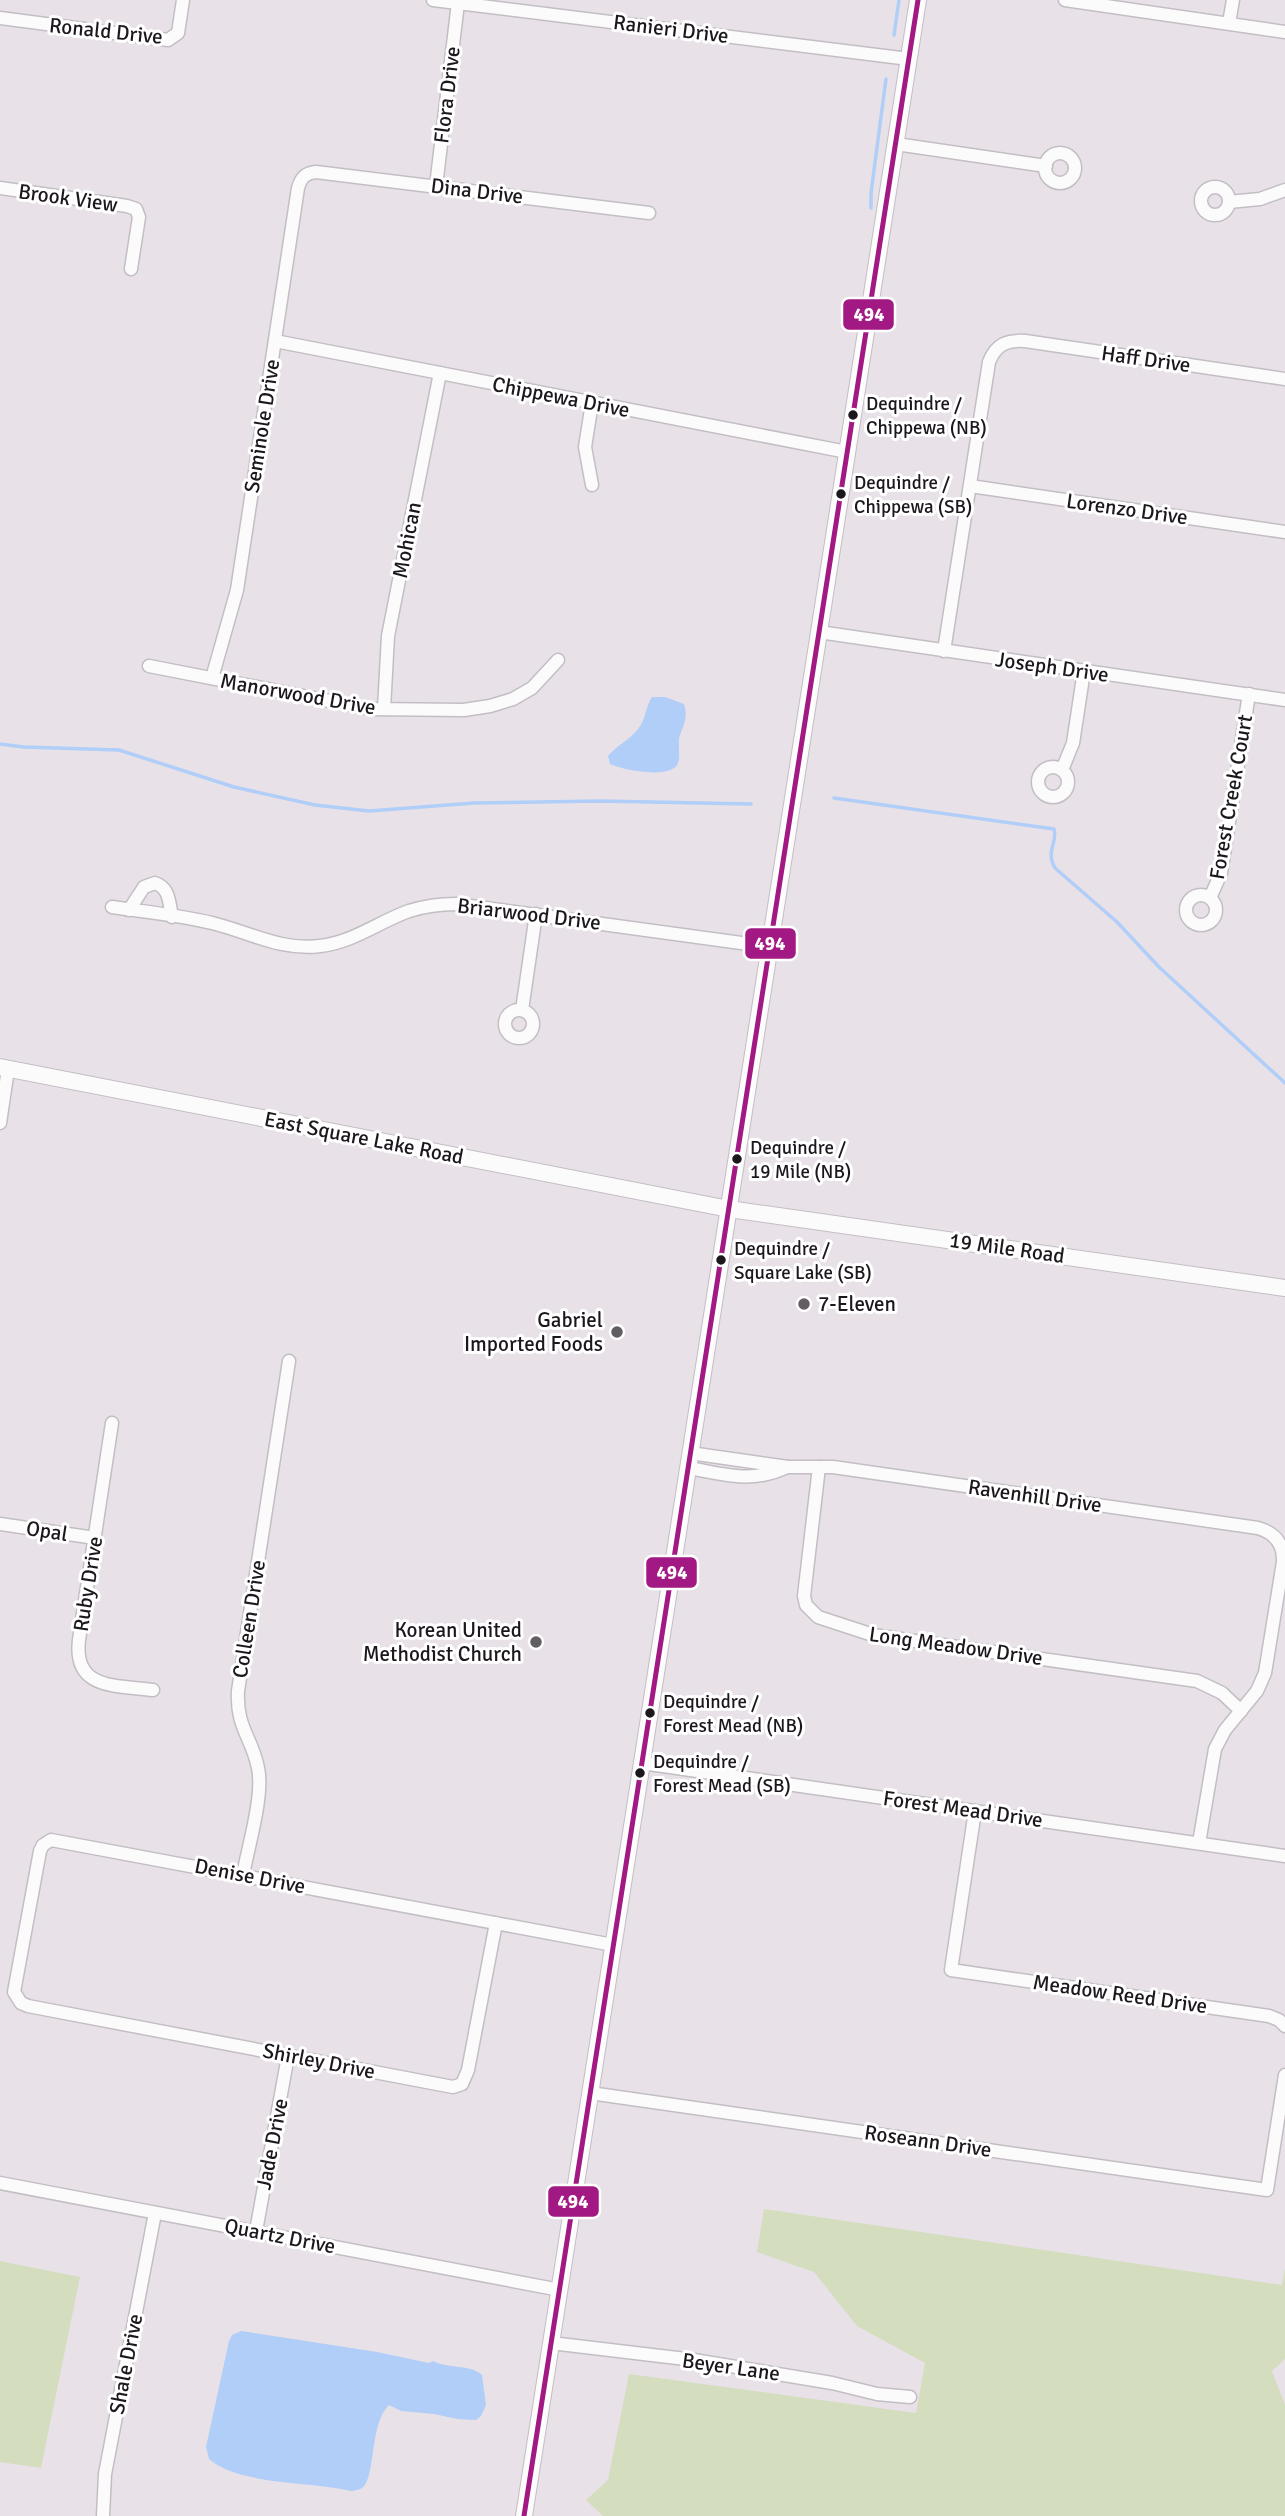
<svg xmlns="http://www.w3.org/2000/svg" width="1285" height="2516" font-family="Signika,sans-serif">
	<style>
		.green { fill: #d4ddbe }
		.water { fill: #b0cef7 }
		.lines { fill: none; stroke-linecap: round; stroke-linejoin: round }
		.stream { stroke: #b0cef7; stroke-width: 3.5 }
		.street-casing { stroke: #c3bec3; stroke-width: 15 }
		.secondary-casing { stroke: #c3bec3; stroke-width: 18 }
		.street { stroke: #fcfbfc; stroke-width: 12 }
		.secondary { stroke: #fcfbfc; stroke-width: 16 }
		.bus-1-casing { stroke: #fff; stroke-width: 10 }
		.bus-1 { stroke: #a31984; stroke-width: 5 }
		.bus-dot { fill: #1c171c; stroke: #fff; stroke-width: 2.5 }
		.poi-dot { fill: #635e63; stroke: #fff; stroke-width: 2.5 }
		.labels { text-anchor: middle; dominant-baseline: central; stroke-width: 6; stroke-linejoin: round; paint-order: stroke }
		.bus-label { font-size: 19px; fill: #1c171c; stroke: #fff; text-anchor: start }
		.street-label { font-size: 21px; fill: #1c171c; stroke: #fff }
		.poi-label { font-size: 21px; fill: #1c171c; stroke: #fff; text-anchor: end }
		.line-badge { stroke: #fff; stroke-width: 2.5 }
		.badge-label { font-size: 19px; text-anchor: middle; font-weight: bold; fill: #fff }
	</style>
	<rect width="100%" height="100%" fill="#e8e2e8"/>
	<g class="green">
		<path d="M 764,2209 L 1282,2285 L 1285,2268 L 1285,2359 L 1272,2371 L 1285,2405 L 1285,2516 L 603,2516 L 586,2500 L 608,2480 L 629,2374 L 916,2413 L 925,2363 L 857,2326 L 814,2272 L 757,2252 Z"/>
		<path d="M 0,2261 L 80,2277 L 41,2468 L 0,2462 Z"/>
	</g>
	<g class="water">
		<path d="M 652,697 L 665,697 L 684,704 C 688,717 684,724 680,735 C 677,744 681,755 678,763 C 672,780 623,770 610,764 L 608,756 C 617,745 630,740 638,729 C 646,719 645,708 652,697 Z"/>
		<path d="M 241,2331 L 377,2352 L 429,2363 L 433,2361 C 448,2369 470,2364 482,2375 L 486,2405 L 481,2416 L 476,2420 L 457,2419 L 434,2414 L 401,2411 L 389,2405 C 369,2424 376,2478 362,2488 C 360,2489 354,2491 351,2491 C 311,2481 241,2486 209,2459 L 206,2447 L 229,2341 L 232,2335 Z"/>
	</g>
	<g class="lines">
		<g class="stream">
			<path d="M 894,35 L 899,0"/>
			<path d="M 871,208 L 871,193 L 886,79"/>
			<path d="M 0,744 L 24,747 L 119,750 L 234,787 L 315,805 L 369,811 L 474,803 L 600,801 L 751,804"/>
			<path d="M 834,798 L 1054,829 C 1058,843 1045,851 1055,868 L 1117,922 L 1159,967 L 1285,1083"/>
		</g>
		<g class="street-casing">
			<g id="street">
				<path d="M 433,0 L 909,59"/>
				<path d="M 1065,0 L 1285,32"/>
				<path d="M 0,18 L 168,40 L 178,33 L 183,0"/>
				<path d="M 1229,23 L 1233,0"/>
				<path d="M 896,144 L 1046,166"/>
				<circle cx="1060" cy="168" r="15"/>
				<path d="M 436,186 L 458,3"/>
				<circle cx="1215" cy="201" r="14"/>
				<path d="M 0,188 L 127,206 L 136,209 L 139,217 L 131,269"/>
				<path d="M 1229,202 L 1260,199 L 1285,190"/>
				<path d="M 275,341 L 847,452"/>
				<path d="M 592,485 L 585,447 L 592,403"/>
				<path d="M 970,486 L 1285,532"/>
				<path d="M 819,632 L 1285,700"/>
				<path d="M 944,651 L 989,362 C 996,344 1007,340 1025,341 L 1285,379"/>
				<path d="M 149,666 L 370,709 L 464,710 L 490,706 L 513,699 L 532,688 L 558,660"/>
				<path d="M 212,678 L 237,590 L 298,188 C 301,178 305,173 316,172 L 649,213"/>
				<path d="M 384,709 L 388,636 L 440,373"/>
				<circle cx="1053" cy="782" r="15"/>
				<path d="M 1062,770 L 1073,743 L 1084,671"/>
				<circle cx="1201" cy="910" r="15"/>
				<path d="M 1210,898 L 1221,873 L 1249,694"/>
				<path d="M 112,907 C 145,912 179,915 212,923 C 249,932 281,951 320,946 C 354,942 378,922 409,911 C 425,906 440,904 456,904 L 770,947"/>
				<path d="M 129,910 L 144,887 L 155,883 C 170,888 169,903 172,917"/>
				<circle cx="519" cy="1024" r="14"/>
				<path d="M 522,1010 L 536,914"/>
				<path d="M 0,1123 L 8,1069"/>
				<path d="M 112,1423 L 79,1640 C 73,1690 116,1685 153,1690"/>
				<path d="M 690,1453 L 788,1467 L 833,1467 L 1258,1528 C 1275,1533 1284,1544 1283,1562 L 1265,1673 L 1257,1691 L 1225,1730 L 1215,1749 L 1199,1843"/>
				<path d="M 819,1467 L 804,1596 L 806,1605 L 818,1617 L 873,1635 L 1197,1681 L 1222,1693 L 1241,1711"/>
				<path d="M 688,1468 C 725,1474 751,1484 787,1467"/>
				<path d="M 0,1524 L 95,1538"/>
				<path d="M 642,1763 L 1285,1856"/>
				<path d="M 975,1811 L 951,1970 L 1269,2016 L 1279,2020 L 1285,2026"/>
				<path d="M 243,1875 C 248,1847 264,1795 258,1768 C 252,1737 236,1728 238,1691 L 289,1361"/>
				<path d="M 496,1923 L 468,2070 L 462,2084 L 453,2087 L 28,2006 L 21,2003 L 14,1992 L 40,1851 L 43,1845 L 51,1840 L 613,1945"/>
				<path d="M 590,2093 L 1267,2190 L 1285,2075"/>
				<path d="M 0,2183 L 560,2290"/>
				<path d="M 256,2231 L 288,2056"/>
				<path d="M 551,2343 L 694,2360 L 832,2383 L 877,2394 L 910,2397"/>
				<path d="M 103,2516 L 105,2474 L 155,2213"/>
			</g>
		</g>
		<g class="secondary-casing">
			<g id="secondary">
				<path d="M 0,1067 L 729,1209 L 1285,1288"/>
				<path d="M 524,2516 L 918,0"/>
			</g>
		</g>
		<use href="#street" class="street"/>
		<use href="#secondary" class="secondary"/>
		<g class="bus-1-casing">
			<path id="bus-1" d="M 524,2516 L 918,0"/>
		</g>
		<use href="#bus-1" class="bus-1"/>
	</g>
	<g class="bus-dot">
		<circle cx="853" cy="415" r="6"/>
		<circle cx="841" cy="494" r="6"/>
		<circle cx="737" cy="1159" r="6"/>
		<circle cx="721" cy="1260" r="6"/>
		<circle cx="650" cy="1713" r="6"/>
		<circle cx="640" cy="1773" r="6"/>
	</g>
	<g class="poi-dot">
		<circle cx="804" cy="1304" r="7"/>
		<circle cx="617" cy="1332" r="7"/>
		<circle cx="536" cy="1642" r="7"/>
	</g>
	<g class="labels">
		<g class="bus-label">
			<text x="866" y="404">Dequindre /<tspan x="866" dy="24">Chippewa (NB)</tspan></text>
			<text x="854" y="483">Dequindre /<tspan x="854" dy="24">Chippewa (SB)</tspan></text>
			<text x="750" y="1148">Dequindre /<tspan x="750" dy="24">19 Mile (NB)</tspan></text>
			<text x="734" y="1249">Dequindre /<tspan x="734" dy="24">Square Lake (SB)</tspan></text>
			<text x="663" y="1702">Dequindre /<tspan x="663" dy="24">Forest Mead (NB)</tspan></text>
			<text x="653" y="1762">Dequindre /<tspan x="653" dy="24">Forest Mead (SB)</tspan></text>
		</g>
		<g class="street-label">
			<text transform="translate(671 29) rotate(7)">Ranieri Drive</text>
			<text transform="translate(106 31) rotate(6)">Ronald Drive</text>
			<text transform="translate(447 95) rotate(-83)">Flora Drive</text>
			<text transform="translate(477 191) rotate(7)">Dina Drive</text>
			<text transform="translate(68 198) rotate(8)">Brook View</text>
			<text transform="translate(1146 359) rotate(8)">Haff Drive</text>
			<text transform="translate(561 397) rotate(11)">Chippewa Drive</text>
			<text transform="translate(262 426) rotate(-81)">Seminole Drive</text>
			<text transform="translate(1127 509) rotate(8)">Lorenzo Drive</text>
			<text transform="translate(407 540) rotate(-79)">Mohican</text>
			<text transform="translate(1052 667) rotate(8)">Joseph Drive</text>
			<text transform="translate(298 694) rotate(10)">Manorwood Drive</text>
			<text transform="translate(1231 797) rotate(-80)">Forest Creek Court</text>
			<text transform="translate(529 914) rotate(7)">Briarwood Drive</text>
			<text transform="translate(364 1138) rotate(11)">East Square Lake Road</text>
			<text transform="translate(1007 1248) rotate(8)">19 Mile Road</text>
			<text transform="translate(1035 1496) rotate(8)">Ravenhill Drive</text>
			<text transform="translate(47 1531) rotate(9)">Opal</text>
			<text transform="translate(88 1584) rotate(-81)">Ruby Drive</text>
			<text transform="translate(249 1619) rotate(-81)">Colleen Drive</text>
			<text transform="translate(956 1646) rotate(8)">Long Meadow Drive</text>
			<text transform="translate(963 1809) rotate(8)">Forest Mead Drive</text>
			<text transform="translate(250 1876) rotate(11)">Denise Drive</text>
			<text transform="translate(1120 1994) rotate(8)">Meadow Reed Drive</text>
			<text transform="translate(319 2061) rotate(11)">Shirley Drive</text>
			<text transform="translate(928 2141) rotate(8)">Roseann Drive</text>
			<text transform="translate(272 2144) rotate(-79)">Jade Drive</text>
			<text transform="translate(280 2236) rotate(11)">Quartz Drive</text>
			<text transform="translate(126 2364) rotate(-79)">Shale Drive</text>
			<text transform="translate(731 2367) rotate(8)">Beyer Lane</text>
		</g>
		<g class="poi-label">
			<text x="818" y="1304" text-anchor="start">7-Eleven</text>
			<text x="603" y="1320">Gabriel<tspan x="603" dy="24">Imported Foods</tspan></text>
			<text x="522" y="1630">Korean United<tspan x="522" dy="24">Methodist Church</tspan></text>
		</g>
	</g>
	<g class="line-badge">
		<rect x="842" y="298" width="53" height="33" rx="7" fill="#a31984"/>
		<rect x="744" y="927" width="53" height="33" rx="7" fill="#a31984"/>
		<rect x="645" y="1556" width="53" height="33" rx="7" fill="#a31984"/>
		<rect x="547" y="2185" width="53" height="33" rx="7" fill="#a31984"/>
	</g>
	<g class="badge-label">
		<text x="869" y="321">494</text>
		<text x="770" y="950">494</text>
		<text x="672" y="1579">494</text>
		<text x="573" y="2208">494</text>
	</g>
</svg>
